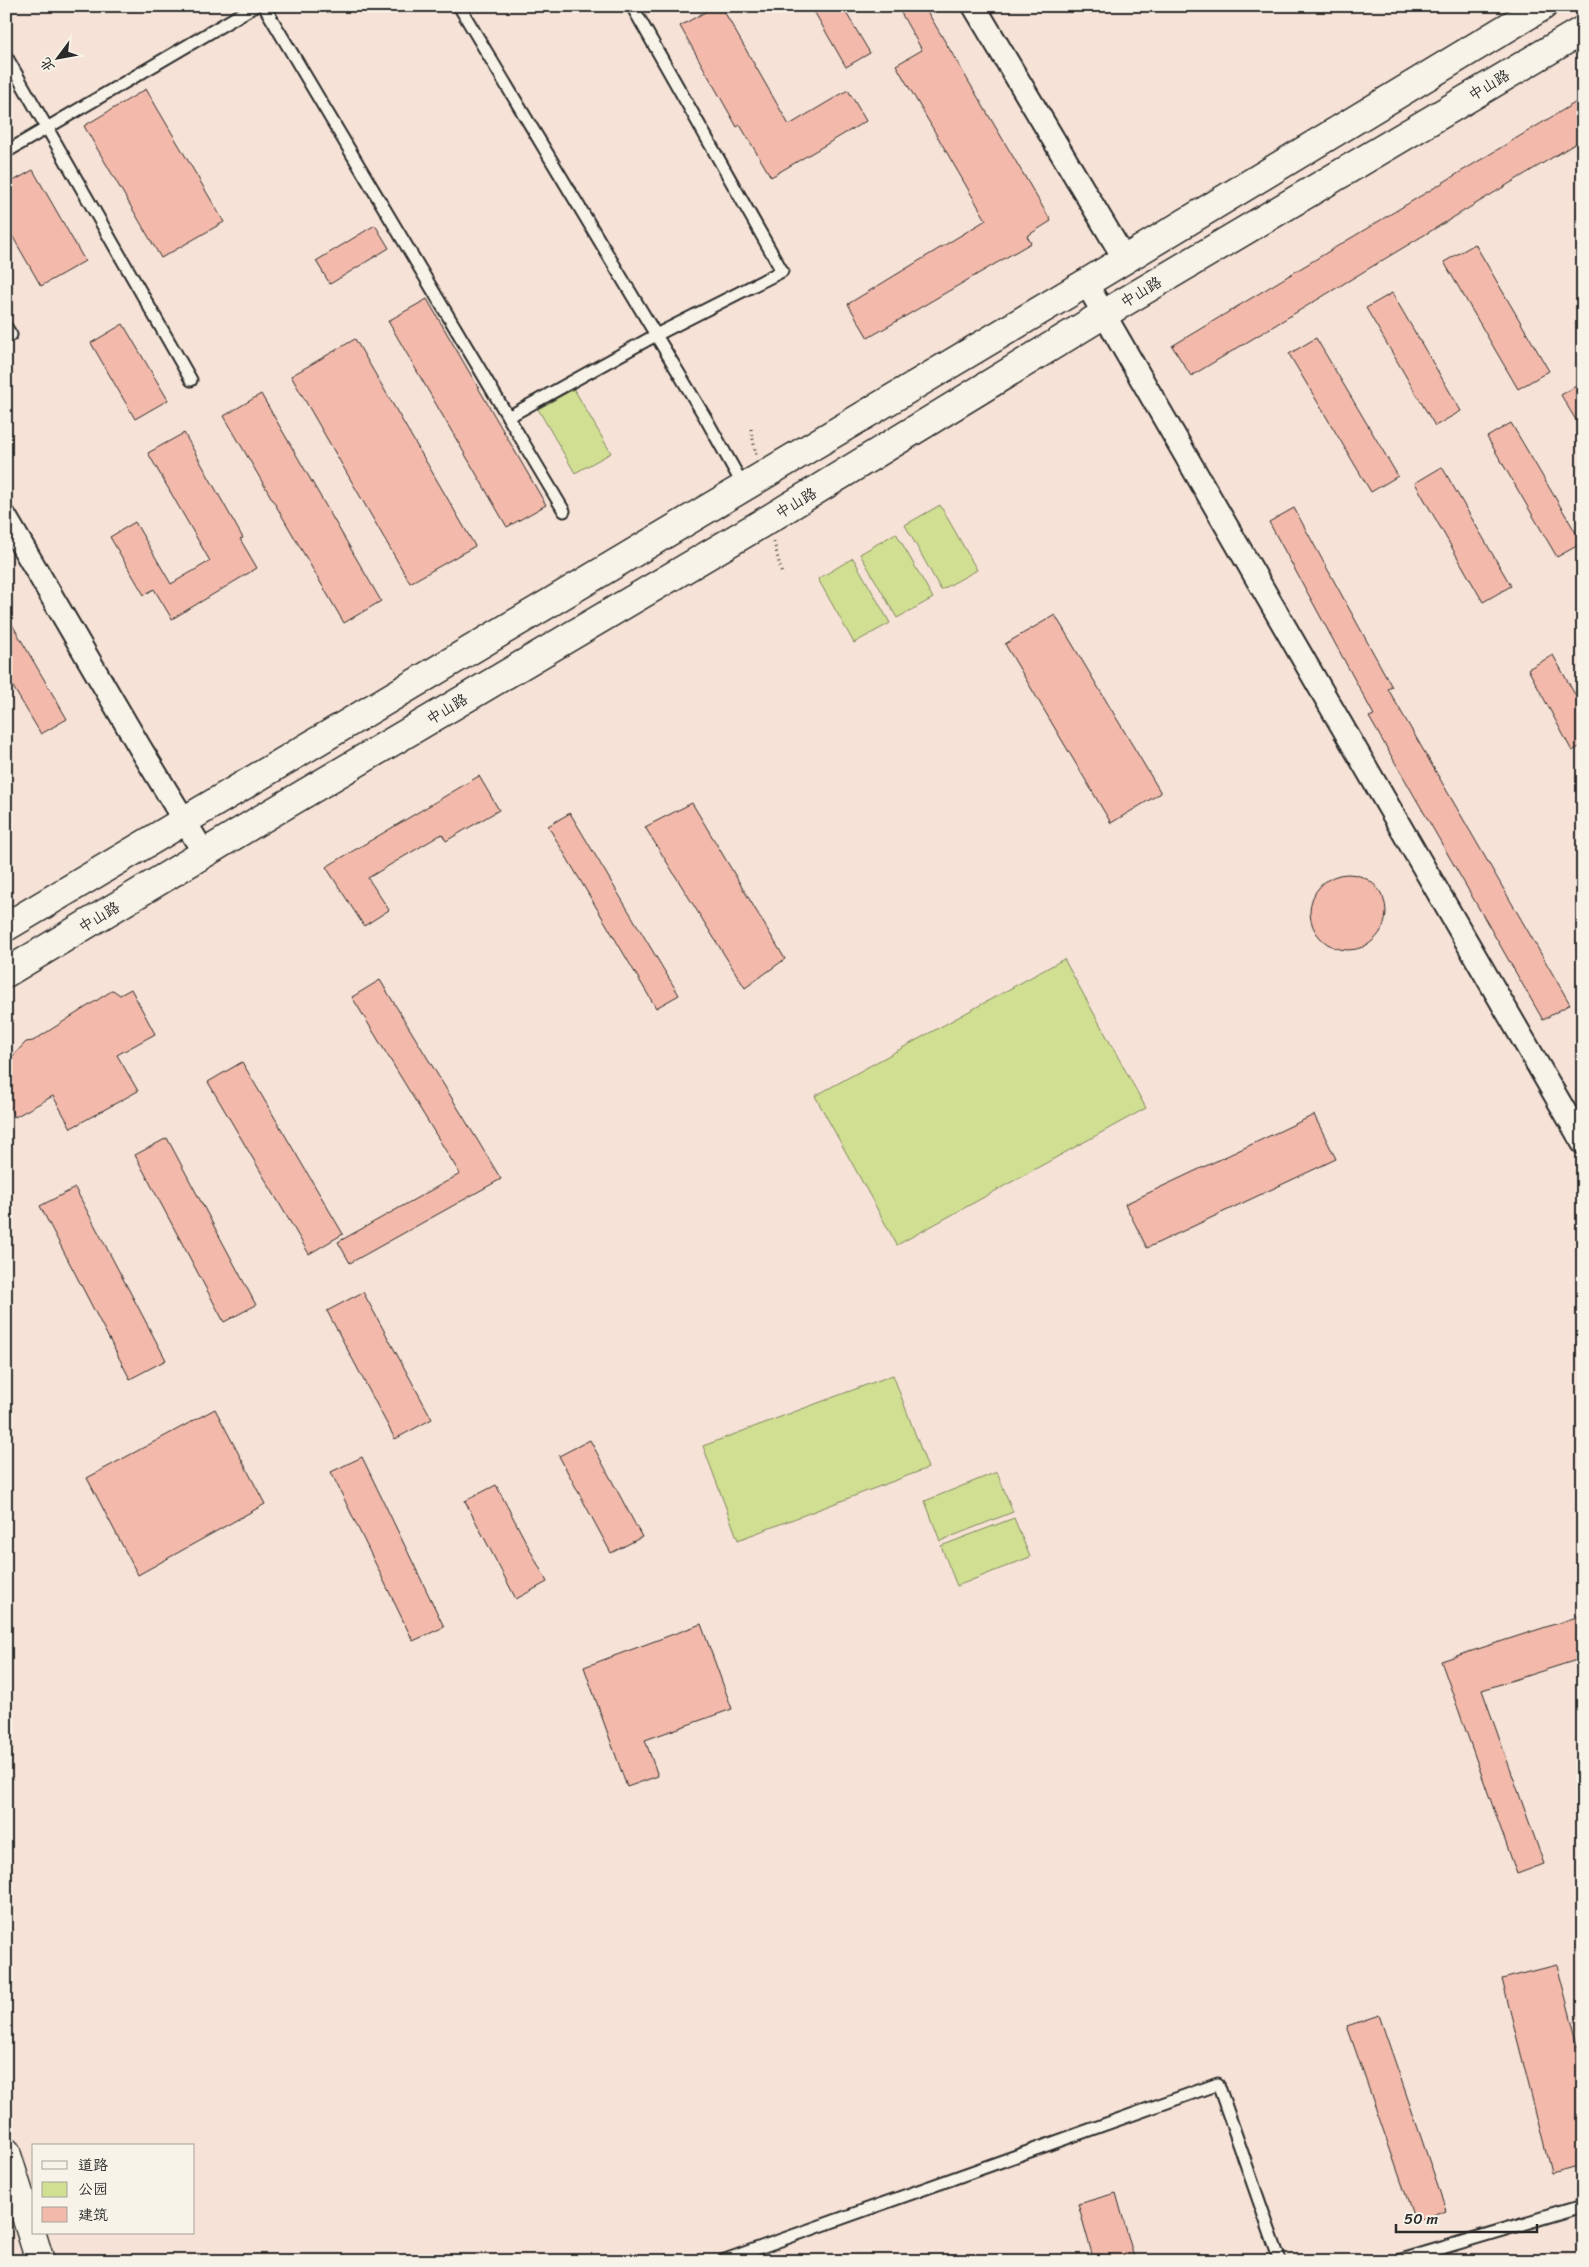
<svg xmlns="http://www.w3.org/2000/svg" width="1589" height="2267" font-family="Sriracha,'LXGW WenKai TC',sans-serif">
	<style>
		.green { fill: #d1df93; stroke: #7e855f }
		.building { fill: #f3baab; stroke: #2b2b2b }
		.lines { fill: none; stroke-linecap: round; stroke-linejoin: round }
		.lane-casing { stroke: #2b2b2b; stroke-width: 15 }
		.street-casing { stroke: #2b2b2b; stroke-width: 26 }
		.secondary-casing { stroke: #2b2b2b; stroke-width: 31 }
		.path { stroke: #2b2b2b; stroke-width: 3; stroke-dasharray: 1 4; stroke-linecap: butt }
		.lane { stroke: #f7f3e8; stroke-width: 11 }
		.street { stroke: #f7f3e8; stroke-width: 22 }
		.secondary { stroke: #f7f3e8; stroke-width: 28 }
		.labels { text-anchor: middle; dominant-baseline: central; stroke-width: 4.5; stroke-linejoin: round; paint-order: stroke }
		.street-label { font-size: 15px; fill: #2b2b2b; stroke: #f7f3e8 }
	</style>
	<rect width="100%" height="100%" fill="#f6e2d6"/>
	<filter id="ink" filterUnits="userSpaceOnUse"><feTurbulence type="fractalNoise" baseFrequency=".02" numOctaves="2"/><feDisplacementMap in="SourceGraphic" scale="10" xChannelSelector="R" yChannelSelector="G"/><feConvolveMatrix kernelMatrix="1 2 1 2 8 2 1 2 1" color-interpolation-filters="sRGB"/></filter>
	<g filter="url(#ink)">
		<g class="green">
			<path d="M 574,389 L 611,453 L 575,473 L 538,409 Z"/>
			<path d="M 940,505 L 977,570 L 941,590 L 905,525 Z"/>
			<path d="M 896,533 L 933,598 L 897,618 L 860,554 Z"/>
			<path d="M 853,558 L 890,623 L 854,643 L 818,579 Z"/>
			<path d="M 1064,959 L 1146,1108 L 897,1245 L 815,1096 Z"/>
			<path d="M 893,1375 L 928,1468 L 738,1540 L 703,1446 Z"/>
			<path d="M 997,1472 L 1013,1512 L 940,1541 L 925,1501 Z"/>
			<path d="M 1014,1518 L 1030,1557 L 957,1586 L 941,1546 Z"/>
		</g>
		<g class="building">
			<path d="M 716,6 L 721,6 L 789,125 L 848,90 L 866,121 L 771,177 L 740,125 L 737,127 L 680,26 Z"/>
			<path d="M 811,6 L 842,6 L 870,53 L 846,67 Z"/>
			<path d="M 897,6 L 924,6 L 1051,221 L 1027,236 L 1031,243 L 868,338 L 848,304 L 986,220 L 896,65 L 922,50 Z"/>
			<path d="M 146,89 L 224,222 L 161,258 L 84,126 Z"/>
			<path d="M 1583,98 L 1583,139 L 1191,376 L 1172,346 Z"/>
			<path d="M 33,170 L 85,261 L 41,286 L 6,225 L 6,185 Z"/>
			<path d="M 375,225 L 389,248 L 330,284 L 316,261 Z"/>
			<path d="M 1475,244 L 1549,371 L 1518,389 L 1444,262 Z"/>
			<path d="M 1392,293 L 1461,411 L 1435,426 L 1366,308 Z"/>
			<path d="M 427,299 L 546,505 L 507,527 L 388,321 Z"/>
			<path d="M 123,324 L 168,400 L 135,419 L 91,343 Z"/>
			<path d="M 1316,338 L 1398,476 L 1371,492 L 1289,354 Z"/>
			<path d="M 355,339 L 475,546 L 410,583 L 291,376 Z"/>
			<path d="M 1583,382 L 1583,432 L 1561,395 Z"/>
			<path d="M 261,394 L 381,601 L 344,623 L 224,416 Z"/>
			<path d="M 1511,423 L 1582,543 L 1557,557 L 1487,437 Z"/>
			<path d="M 184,433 L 243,538 L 240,539 L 257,568 L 172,619 L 154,589 L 144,595 L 110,537 L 135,522 L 171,584 L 210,561 L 148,453 Z"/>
			<path d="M 1442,467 L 1511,586 L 1483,602 L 1415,483 Z"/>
			<path d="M 1294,508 L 1392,687 L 1388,689 L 1570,1004 L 1543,1020 L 1369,717 L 1374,715 L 1269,522 Z"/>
			<path d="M 6,614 L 67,719 L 41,734 L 6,675 Z"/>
			<path d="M 1055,615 L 1161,793 L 1111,823 L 1005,644 Z"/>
			<path d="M 1553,655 L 1583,709 L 1583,745 L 1572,751 L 1528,669 Z"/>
			<path d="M 479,776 L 499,810 L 446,841 L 442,834 L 368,878 L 389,910 L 364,926 L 326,867 Z"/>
			<path d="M 692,803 L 785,959 L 745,988 L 645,827 Z"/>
			<path d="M 570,813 L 679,995 L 656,1008 L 548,826 Z"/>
			<circle cx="1348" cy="912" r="38"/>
			<path d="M 380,980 L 501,1179 L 350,1263 L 338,1242 L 460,1174 L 352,997 Z"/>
			<path d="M 131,989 L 155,1034 L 117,1055 L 138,1091 L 71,1128 L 53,1096 L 15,1117 L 6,1101 L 6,1063 L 26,1042 L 33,1041 L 113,990 L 120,995 Z"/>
			<path d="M 242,1062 L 343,1234 L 309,1254 L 208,1082 Z"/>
			<path d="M 1314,1115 L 1336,1159 L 1147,1248 L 1125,1204 Z"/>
			<path d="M 167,1138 L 256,1305 L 224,1322 L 135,1155 Z"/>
			<path d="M 75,1188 L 166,1360 L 130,1379 L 40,1206 Z"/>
			<path d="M 363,1292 L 432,1419 L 395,1439 L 327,1311 Z"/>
			<path d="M 215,1409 L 265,1504 L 138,1575 L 87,1478 Z"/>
			<path d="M 590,1440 L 642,1537 L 611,1553 L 559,1456 Z"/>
			<path d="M 362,1457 L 444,1627 L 413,1641 L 331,1472 Z"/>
			<path d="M 496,1485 L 547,1582 L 516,1599 L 465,1501 Z"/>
			<path d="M 1583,1615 L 1583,1658 L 1482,1690 L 1544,1864 L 1517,1874 L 1441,1661 Z"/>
			<path d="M 701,1624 L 732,1709 L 645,1740 L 658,1776 L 627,1787 L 584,1667 Z"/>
			<path d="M 1557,1965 L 1583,2064 L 1583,2165 L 1551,2173 L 1502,1979 Z"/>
			<path d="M 1379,2015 L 1446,2210 L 1415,2221 L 1347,2026 Z"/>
			<path d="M 1116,2193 L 1135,2261 L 1094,2261 L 1078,2204 Z"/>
		</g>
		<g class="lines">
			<g class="lane-casing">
				<g id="lane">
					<path d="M 264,6 L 564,511"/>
					<path d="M 459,6 L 705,417 L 744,487"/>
					<path d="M 6,56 L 191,380"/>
					<path d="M 6,152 L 255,6"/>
					<path d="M 6,327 L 11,335"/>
					<path d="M 508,417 L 656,335 L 782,271 L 632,6"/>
					<path d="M 722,2261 L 1218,2084 L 1280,2261"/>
					<path d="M 1398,2261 L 1583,2206"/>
				</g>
			</g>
			<g class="street-casing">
				<g id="street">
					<path d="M 974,6 L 1124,258"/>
					<path d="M 1086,283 L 1583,1143"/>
					<path d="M 6,518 L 139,746 L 204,853"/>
				</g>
			</g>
			<g class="secondary-casing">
				<g id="secondary">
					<path d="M 6,927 L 1086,283 L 1543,6"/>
					<path d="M 6,973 L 258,821 L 769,519 L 1104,314 L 1583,30"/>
					<path d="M 6,2152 L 40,2261"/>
				</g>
			</g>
			<g class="path">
				<path d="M 751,429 L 756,455"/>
				<path d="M 774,542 L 782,575"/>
			</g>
			<use href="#lane" class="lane"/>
			<use href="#street" class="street"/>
			<use href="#secondary" class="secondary"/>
		</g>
	</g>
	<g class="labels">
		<g class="street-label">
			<text transform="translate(1489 85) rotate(-31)">中山路</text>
			<text transform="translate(1141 292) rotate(-31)">中山路</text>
			<text transform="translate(796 503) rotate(-31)">中山路</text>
			<text transform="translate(447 709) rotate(-31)">中山路</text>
			<text transform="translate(99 917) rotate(-31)">中山路</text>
		</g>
	</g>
	<rect width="1589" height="2267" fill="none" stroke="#f7f3e8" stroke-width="25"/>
	<rect x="12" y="12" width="1564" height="2242" fill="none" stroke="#2b2b2b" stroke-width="2" filter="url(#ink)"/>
	<rect x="32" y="2144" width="162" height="90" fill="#f7f3e8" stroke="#a5a39c"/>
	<rect x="42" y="2161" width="25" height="8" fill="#f7f3e8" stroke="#a5a39c"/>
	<text x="78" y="2170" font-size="15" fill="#2b2b2b">道路</text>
	<rect x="42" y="2182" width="25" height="15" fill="#d1df93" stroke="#a5a39c"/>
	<text x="78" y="2194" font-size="15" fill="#2b2b2b">公园</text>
	<rect x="42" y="2207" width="25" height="15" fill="#f3baab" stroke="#a5a39c"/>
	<text x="78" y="2220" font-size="15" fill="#2b2b2b">建筑</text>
	<g transform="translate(58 58) rotate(238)" stroke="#f7f3e8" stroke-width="4" paint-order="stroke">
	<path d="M0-4L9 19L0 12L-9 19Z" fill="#2b2b2b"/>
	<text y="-8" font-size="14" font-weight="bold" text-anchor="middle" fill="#2b2b2b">北</text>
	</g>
	<path d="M1396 2224v8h141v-8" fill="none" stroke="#2b2b2b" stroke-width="2.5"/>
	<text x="1404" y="2224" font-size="15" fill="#2b2b2b" stroke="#f7f3e8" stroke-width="4" paint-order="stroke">50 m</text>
</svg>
